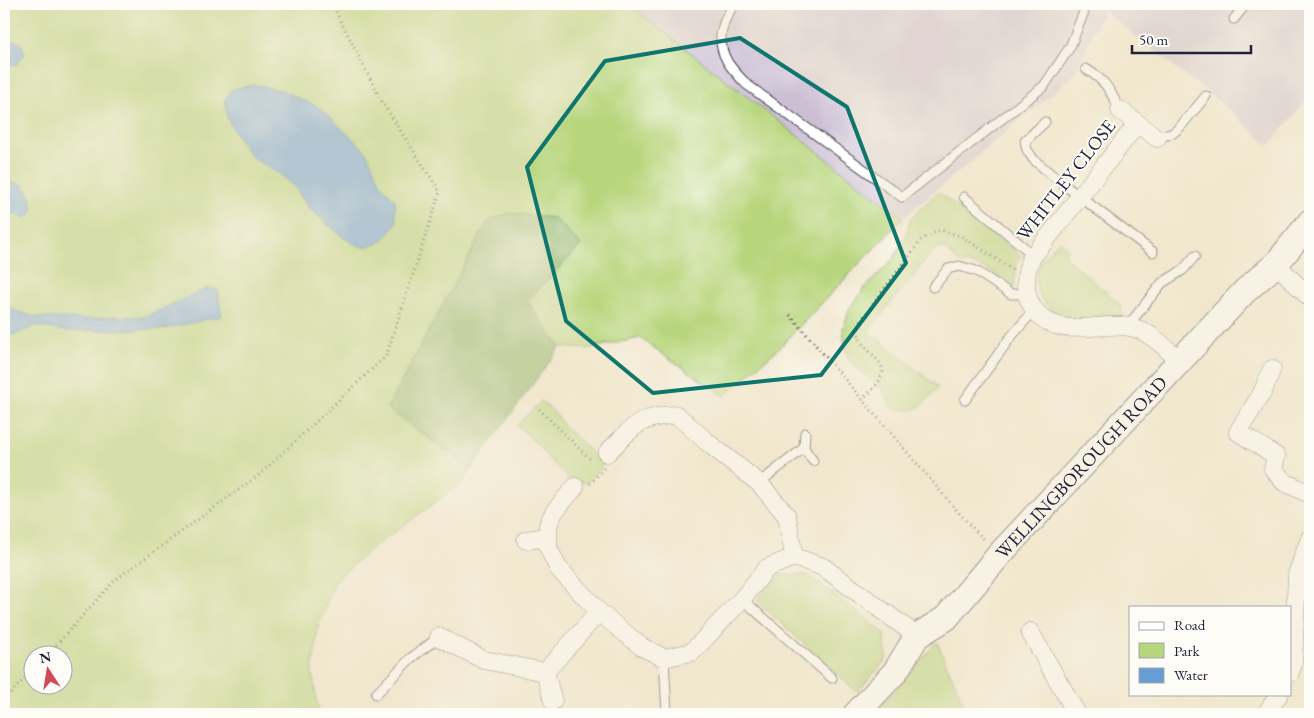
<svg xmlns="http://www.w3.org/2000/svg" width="1314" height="718" font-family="'EB Garamond',serif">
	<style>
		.industrial { fill: #ccbfd4 }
		.green { fill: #b7d57b; stroke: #6c7c5b; fill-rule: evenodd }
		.forest { fill: #91b66b; stroke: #5a6c53 }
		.water { fill: #679dd4; stroke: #446088 }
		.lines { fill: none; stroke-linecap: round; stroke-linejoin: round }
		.lane-casing { stroke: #414051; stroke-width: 11 }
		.street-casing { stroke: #414051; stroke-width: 19 }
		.secondary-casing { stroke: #414051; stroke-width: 27 }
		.path { stroke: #414051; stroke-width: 3; stroke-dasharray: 1 4; stroke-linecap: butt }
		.lane { stroke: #fff; stroke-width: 9 }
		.street { stroke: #fff; stroke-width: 18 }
		.secondary { stroke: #fff; stroke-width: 25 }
		.marked { fill: none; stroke: #0f766e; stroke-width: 4; stroke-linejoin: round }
		.labels { text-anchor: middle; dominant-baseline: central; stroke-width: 4; stroke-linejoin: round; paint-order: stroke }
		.street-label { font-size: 19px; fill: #22223b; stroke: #fdfcf7 }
	</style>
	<rect width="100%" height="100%" fill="#fdfcf7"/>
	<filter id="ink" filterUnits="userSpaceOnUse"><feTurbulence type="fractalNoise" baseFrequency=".02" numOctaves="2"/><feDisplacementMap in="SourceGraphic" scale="10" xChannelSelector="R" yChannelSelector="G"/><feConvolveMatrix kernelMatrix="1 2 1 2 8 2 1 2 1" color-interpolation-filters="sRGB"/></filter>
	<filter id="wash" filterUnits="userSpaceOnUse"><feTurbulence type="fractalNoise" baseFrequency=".0096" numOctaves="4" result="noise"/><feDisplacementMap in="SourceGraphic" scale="20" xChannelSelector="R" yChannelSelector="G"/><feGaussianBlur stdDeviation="1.12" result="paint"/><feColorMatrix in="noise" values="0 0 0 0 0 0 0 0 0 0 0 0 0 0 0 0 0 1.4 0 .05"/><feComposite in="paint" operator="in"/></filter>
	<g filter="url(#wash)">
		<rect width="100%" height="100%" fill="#f1e7ce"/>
		<path class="industrial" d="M 628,4 L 1310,4 L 1310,96 L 1269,146 L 1232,112 L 1103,10 L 1074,75 L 903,218 Z"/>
		<g class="green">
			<path d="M 4,4 L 628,4 L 903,218 L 779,348 L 724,396 L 640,338 L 586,349 L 560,347 L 527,301 L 581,245 L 387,408 L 471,469 L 462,483 L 368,551 L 335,581 L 318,627 L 312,673 L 319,714 L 4,714 ZM 32,656 L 62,656 L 62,686 L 32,686 Z"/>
			<path d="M 938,192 L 1021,256 L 1016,267 L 1014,287 C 997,276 982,263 960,263 L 944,248 L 935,249 L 868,331 L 938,387 C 922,406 917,415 891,407 L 883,390 L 850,362 L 845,348 L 843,328 L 850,308 L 864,289 L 894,258 L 906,235 L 911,218 Z"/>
			<path d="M 1060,240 L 1066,248 L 1066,258 L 1120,304 L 1123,316 C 1115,316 1107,316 1099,317 C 1092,318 1083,321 1076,320 C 1050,316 1027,292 1040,264 C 1044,256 1054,247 1060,240 Z"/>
			<path d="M 541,401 L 556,414 L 562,424 L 604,465 L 587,483 L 568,478 L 552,462 L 540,447 L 517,425 Z"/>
			<path d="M 780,575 L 808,575 L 884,633 L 887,659 L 857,692 L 756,600 Z"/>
			<path d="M 937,642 L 968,714 L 874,714 Z"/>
		</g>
		<path class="forest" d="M 509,213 L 555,218 L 581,245 L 527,301 L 560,347 L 471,469 L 387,408 L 488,221 Z"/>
		<g class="water">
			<path d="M 4,38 L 21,43 L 25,53 L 17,64 L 4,66 Z"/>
			<path d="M 254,85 L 281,90 L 320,108 L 366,151 L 382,186 L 395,200 L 396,223 L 390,233 L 378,244 L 363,247 L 352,243 L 340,235 L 309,208 L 293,185 L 281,175 L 251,157 L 234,131 L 227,117 L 225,99 L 232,89 Z"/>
			<path d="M 4,180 L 23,185 L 31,197 L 33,212 L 25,218 L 4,211 Z"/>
			<path d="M 208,288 L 218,290 L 222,316 L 164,329 L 67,331 L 35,326 L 15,335 L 4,333 L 4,303 L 15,311 L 35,317 L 91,319 L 114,316 L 144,317 Z"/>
		</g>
	</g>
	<g filter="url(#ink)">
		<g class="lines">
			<g class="lane-casing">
				<g id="lane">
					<path d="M 735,4 C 722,20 716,40 726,59 C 730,68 740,77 746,84 L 902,197 L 1044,86 L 1070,47 L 1087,4"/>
					<path d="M 1234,19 L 1246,4"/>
					<path d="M 1086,69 C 1107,82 1109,89 1120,110"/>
					<path d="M 1045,122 L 1025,141 L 1027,150 L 1034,160 L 1063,184 L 1153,252"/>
					<path d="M 1157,138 L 1173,133 L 1180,127 L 1206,96"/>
					<path d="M 964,197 L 1033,255"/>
					<path d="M 933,287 L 948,269 L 959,266 L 976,271 L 1011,294 L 1027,294"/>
					<path d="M 1127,327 L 1162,283 L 1183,270 L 1195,256"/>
					<path d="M 965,400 L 1010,338 L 1035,309"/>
					<path d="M 805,433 L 804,448 L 813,461"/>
					<path d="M 759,483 L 804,448"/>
					<path d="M 742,599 L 832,678"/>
					<path d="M 664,658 L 667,714"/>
					<path d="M 376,694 L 411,658 L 439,637"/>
				</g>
			</g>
			<g class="street-casing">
				<g id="street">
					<path d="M 1120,110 L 1157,138"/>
					<path d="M 1137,124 L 1030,260 C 1025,276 1023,293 1033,308 C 1060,345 1102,317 1137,329 C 1152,333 1167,350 1179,360"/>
					<path d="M 1276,264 L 1310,298"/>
					<path d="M 1272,369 L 1263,391 L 1238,432 L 1276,456 L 1273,469 L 1284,482 L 1310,494"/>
					<path d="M 607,453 C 634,427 637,416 677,415 L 707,442 L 759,483 L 787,516 L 794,557 L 823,567 L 917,636"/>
					<path d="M 575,487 L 554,512 L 548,525 L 548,547 L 558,568 L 599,612 L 642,647 L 664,658 L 692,652 L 742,599 L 767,568 L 794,557"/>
					<path d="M 526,540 L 547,537"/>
					<path d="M 1030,632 L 1077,714"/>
					<path d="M 439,637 L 484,660 L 545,672 L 599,612"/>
					<path d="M 545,672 L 553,701"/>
					<path d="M 1290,673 L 1293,664 L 1297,574 L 1310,538"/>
					<path d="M 1266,714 L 1279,694"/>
				</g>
			</g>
			<g class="secondary-casing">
				<g id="secondary">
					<path id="s1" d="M 856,714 L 895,672 L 917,636 L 946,618 L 1000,554 L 1245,291 L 1276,264 L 1310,222"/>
				</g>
			</g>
			<g class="path">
				<path d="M 790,315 L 965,520 L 986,541"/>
				<path d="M 862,400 C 869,393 878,385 882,375 C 888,360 856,348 858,329 C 859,325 861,321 863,318 L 922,239 L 940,230 L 961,236 L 1013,270"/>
				<path d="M 539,409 L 592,461"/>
				<path d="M 590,484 L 604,468"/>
				<path d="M 46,656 L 115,580 L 259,475 L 386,356 L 440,192 L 382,102 L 332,4"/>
				<path d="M 4,701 L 32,670"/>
			</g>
			<use href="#lane" class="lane"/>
			<use href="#street" class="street"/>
			<use href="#secondary" class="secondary"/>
		</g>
	</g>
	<path d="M0 0H1314V718H0ZM 740,38 L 847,107 L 906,263 L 821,375 L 653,393 L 566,321 L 527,167 L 605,61 Z" fill="#f1e7ce" fill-opacity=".55" fill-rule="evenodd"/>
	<path class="marked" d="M 740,38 L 847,107 L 906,263 L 821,375 L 653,393 L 566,321 L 527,167 L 605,61 Z"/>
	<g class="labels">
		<g class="street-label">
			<text transform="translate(1066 180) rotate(-52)">WHITLEY CLOSE</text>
			<text stroke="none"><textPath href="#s1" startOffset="336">WELLINGBOROUGH ROAD</textPath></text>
		</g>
	</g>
	<rect width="1314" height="718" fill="none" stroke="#fdfcf7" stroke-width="20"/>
	<rect x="1129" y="606" width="162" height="90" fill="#fdfcf7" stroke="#a5a5ac"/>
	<rect x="1139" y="622" width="25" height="8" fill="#ffffff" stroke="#a5a5ac"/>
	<text x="1174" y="630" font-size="15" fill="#22223b">Road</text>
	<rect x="1139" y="643" width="25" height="15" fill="#b7d57b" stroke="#a5a5ac"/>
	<text x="1174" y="656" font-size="15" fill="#22223b">Park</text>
	<rect x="1139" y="668" width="25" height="15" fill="#679dd4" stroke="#a5a5ac"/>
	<text x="1174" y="680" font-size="15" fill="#22223b">Water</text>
	<g transform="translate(48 670) rotate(348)"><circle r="24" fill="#fdfcf7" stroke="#a5a5ac"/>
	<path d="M0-4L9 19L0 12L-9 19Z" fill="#d1495b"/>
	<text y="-8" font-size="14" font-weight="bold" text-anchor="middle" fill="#22223b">N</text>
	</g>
	<path d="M1132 45v8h119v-8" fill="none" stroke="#22223b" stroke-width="2.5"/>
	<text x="1139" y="45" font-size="15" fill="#22223b" stroke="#fdfcf7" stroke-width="4" paint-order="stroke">50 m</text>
</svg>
